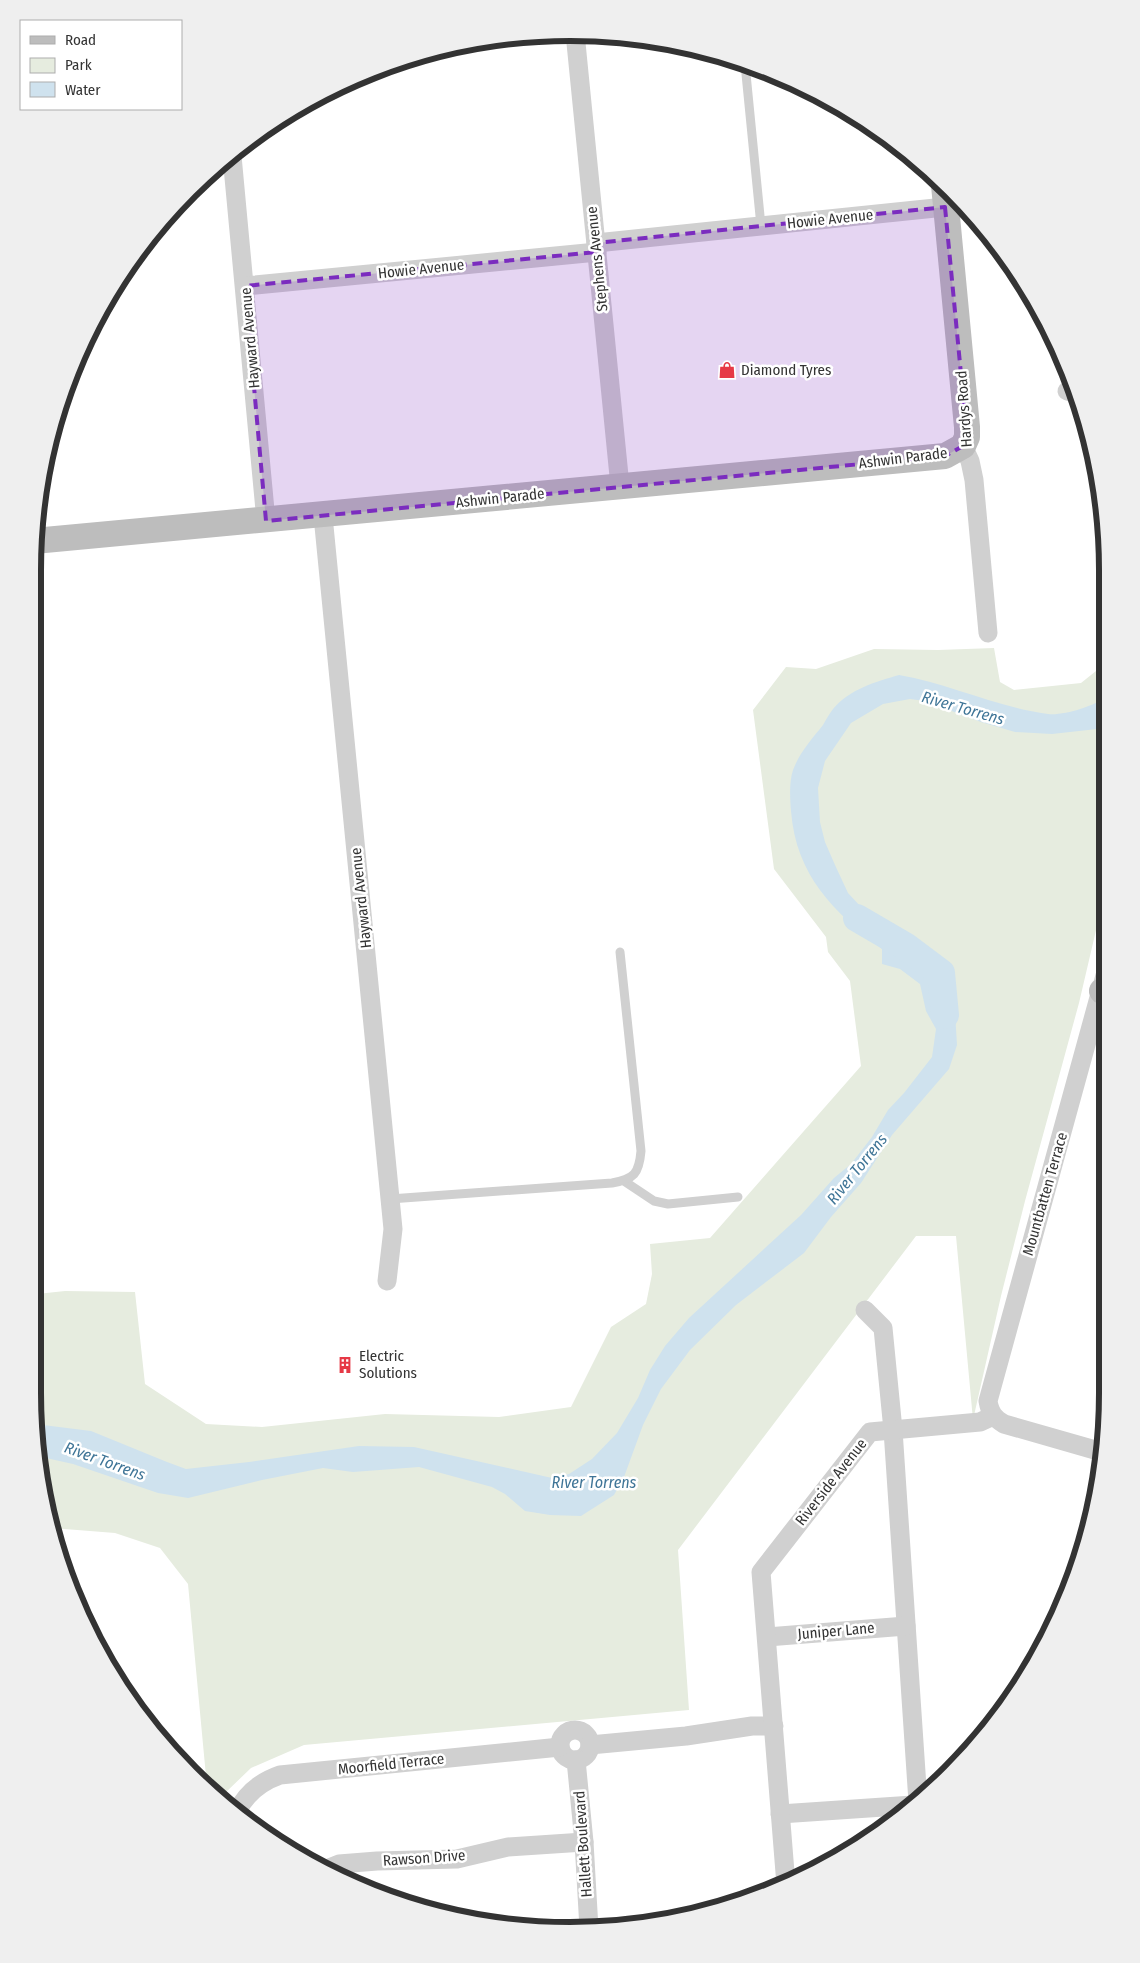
<svg xmlns="http://www.w3.org/2000/svg" width="1140" height="1963" font-family="'Fira Sans Condensed',sans-serif">
	<style>
		.green { fill: #e6ecdf }
		.water { fill: #cfe2ee }
		.lines { fill: none; stroke-linecap: round; stroke-linejoin: round }
		.river { stroke: #cfe2ee; stroke-width: 28 }
		.lane { stroke: #d0d0d0; stroke-width: 9 }
		.street { stroke: #d0d0d0; stroke-width: 19 }
		.secondary { stroke: #bdbdbd; stroke-width: 26 }
		.marked { fill: #7b2cbf; fill-opacity: 0.2; stroke: #7b2cbf; stroke-width: 4; stroke-dasharray: 10 6; stroke-linejoin: round }
		.labels { text-anchor: middle; dominant-baseline: central; stroke-width: 5; stroke-linejoin: round; paint-order: stroke }
		.street-label { font-size: 15px; fill: #333; stroke: #fff }
		.poi-label { font-size: 15px; fill: #333; stroke: #fff; text-anchor: start }
		.water-label { font-size: 16px; font-style: italic; fill: #3f7597; stroke: #fff }
		.rim { fill: none; stroke: #333; stroke-width: 6 }
	</style>
	<rect width="100%" height="100%" fill="#fff"/>
	<path class="green" d="M 994,648 L 1000,682 L 1014,690 L 1081,683 L 1106,663 L 1106,906 L 1097,926 L 1079,1003 L 1025,1201 L 1001,1296 L 973,1420 L 956,1236 L 916,1236 L 678,1550 L 689,1710 L 304,1745 L 251,1768 L 224,1794 L 223,1800 L 207,1787 L 188,1584 L 160,1548 L 115,1533 L 52,1528 L 37,1463 L 37,1294 L 65,1291 L 135,1292 L 145,1384 L 206,1424 L 262,1427 L 385,1414 L 499,1417 L 571,1407 L 611,1327 L 646,1304 L 652,1274 L 650,1244 L 710,1238 L 861,1066 L 850,981 L 828,952 L 826,937 L 774,869 L 753,710 L 786,667 L 816,669 L 874,649 L 938,650 Z"/>
	<path class="water" d="M 899,675 C 950,684 997,707 1048,714 C 1063,716 1094,706 1106,697 L 1106,725 L 1097,729 L 1052,734 L 1015,732 L 981,722 L 925,701 L 910,699 L 883,704 L 851,723 L 825,761 L 818,788 L 820,822 L 825,842 L 835,865 L 848,893 L 875,922 L 897,945 L 946,981 L 954,996 L 957,1045 L 949,1069 L 892,1135 L 861,1183 L 831,1217 L 804,1253 L 736,1305 L 690,1350 L 661,1389 L 643,1425 L 624,1477 L 614,1495 L 581,1516 L 550,1515 L 525,1511 L 505,1494 L 492,1487 L 419,1467 L 353,1472 L 323,1468 L 262,1480 L 188,1498 L 158,1493 L 73,1464 L 37,1456 L 37,1421 L 43,1425 L 91,1431 L 167,1462 L 186,1469 L 249,1462 L 359,1446 L 414,1447 L 552,1478 L 569,1474 L 592,1459 L 617,1433 L 638,1398 L 650,1370 L 665,1346 L 689,1318 L 801,1215 L 834,1178 L 851,1164 L 872,1137 L 888,1110 L 904,1093 L 932,1057 L 936,1029 L 926,1011 L 920,984 L 900,969 L 882,964 L 882,949 C 834,912 796,876 791,811 C 790,798 789,782 793,770 C 800,752 811,740 823,725 C 826,720 829,714 833,709 C 850,689 875,682 899,675 Z"/>
	<g class="lines">
		<path class="river" d="M 857,918 L 905,946 L 941,973 L 945,1015"/>
		<g class="lane">
			<path d="M 745,64 L 761,226"/>
			<path d="M 624,1181 L 654,1201 L 668,1204 L 738,1197"/>
			<path d="M 390,1199 L 612,1183 C 634,1179 639,1174 641,1151 L 620,952"/>
		</g>
		<g class="street">
			<path d="M 575,33 L 620,486"/>
			<path d="M 232,156 L 266,521"/>
			<path d="M 596,243 L 945,207"/>
			<path d="M 245,286 L 597,252"/>
			<path d="M 1067,391 L 1077,394"/>
			<path d="M 963,446 L 970,461 L 974,480 L 988,633"/>
			<path d="M 323,516 L 393,1229 L 387,1281"/>
			<path d="M 865,1310 L 883,1328 L 893,1430 L 918,1802"/>
			<path d="M 1102,1452 L 1004,1424 C 994,1418 990,1413 988,1401 L 1106,972"/>
			<path d="M 767,1637 L 906,1626"/>
			<circle cx="575" cy="1745" r="15"/>
			<path d="M 590,1745 L 686,1736 L 752,1726 L 774,1726"/>
			<path d="M 576,1760 L 584,1842 L 589,1929"/>
			<path d="M 237,1812 C 246,1793 260,1782 280,1775 L 560,1747"/>
			<path d="M 780,1814 L 913,1805"/>
			<path d="M 324,1870 L 339,1864 L 377,1861 L 457,1859 L 508,1847 L 584,1842"/>
			<path d="M 786,1885 L 761,1572 L 870,1432 L 980,1422 L 993,1416"/>
		</g>
		<g class="secondary">
			<path d="M 34,541 C 338,514 641,483 945,456 L 963,446 L 967,437 L 967,427 L 944,185"/>
			<path d="M 1102,991 L 1106,993"/>
		</g>
	</g>
	<path class="marked" d="M 945,207 L 967,437 L 963,446 L 945,456 L 266,521 L 245,286 L 597,252 L 596,243 Z"/>
	<defs>
		<g id="shop-bare" transform="scale(1.35)"><path d="M-5-2.5h2.3a2.7 3.5 0 0 1 5.4 0H5L5.5 6h-11ZM-1.5-2.5h3a1.5 2.3 0 0 0-3 0Z" fill="#e63946" stroke="#fff" stroke-width="2.5" paint-order="stroke"/></g>
		<g id="building-bare" transform="scale(1.35)"><path d="M-4-6H4V6H1V3H-1V6H-4ZM-2.5-4.3h1.7v1.8h-1.7ZM.8-4.3h1.7v1.8H.8ZM-2.5-1h1.7V.8h-1.7ZM.8-1h1.7V.8H.8Z" fill="#e63946" stroke="#fff" stroke-width="2.5" paint-order="stroke"/></g>
	</defs>
	<g fill-rule="evenodd">
		<use href="#shop-bare" x="727" y="370"/>
		<use href="#building-bare" x="345" y="1365"/>
	</g>
	<g class="labels">
		<g class="street-label">
			<text transform="translate(830 219) rotate(-6)">Howie Avenue</text>
			<text transform="translate(597 259) rotate(-96)">Stephens Avenue</text>
			<text transform="translate(421 269) rotate(-6)">Howie Avenue</text>
			<text transform="translate(250 338) rotate(-95)">Hayward Avenue</text>
			<text transform="translate(964 409) rotate(-94)">Hardys Road</text>
			<text transform="translate(903 458) rotate(-7)">Ashwin Parade</text>
			<text transform="translate(500 498) rotate(-6)">Ashwin Parade</text>
			<text transform="translate(361 898) rotate(-96)">Hayward Avenue</text>
			<text transform="translate(1045 1194) rotate(-74)">Mountbatten Terrace</text>
			<text transform="translate(831 1482) rotate(-52)">Riverside Avenue</text>
			<text transform="translate(836 1631) rotate(-5)">Juniper Lane</text>
			<text transform="translate(391 1764) rotate(-6)">Moorfield Terrace</text>
			<text transform="translate(583 1844) rotate(-94)">Hallett Boulevard</text>
			<text transform="translate(424 1858) rotate(-4)">Rawson Drive</text>
		</g>
		<g class="poi-label">
			<text x="741" y="370">Diamond Tyres</text>
			<text x="359" y="1356">Electric<tspan x="359" dy="17">Solutions</tspan></text>
		</g>
		<g class="water-label">
			<text transform="translate(963 708) rotate(16)">River Torrens</text>
			<text transform="translate(857 1169) rotate(-51)">River Torrens</text>
			<text transform="translate(105 1461) rotate(20)">River Torrens</text>
			<text x="594" y="1482">River Torrens</text>
		</g>
	</g>
	<path d="M0 0H1140V1963H0ZM570 41H570A529 529 0 0 1 1099 570V1393A529 529 0 0 1 570 1922H570A529 529 0 0 1 41 1393V570A529 529 0 0 1 570 41Z" fill="#efefef" fill-rule="evenodd"/>
	<path class="rim" d="M570 41H570A529 529 0 0 1 1099 570V1393A529 529 0 0 1 570 1922H570A529 529 0 0 1 41 1393V570A529 529 0 0 1 570 41Z"/>
	<rect x="20" y="20" width="162" height="90" fill="#ffffff" stroke="#adadad"/>
	<rect x="30" y="36" width="25" height="8" fill="#bdbdbd" stroke="#adadad"/>
	<text x="65" y="45" font-size="15" fill="#333333">Road</text>
	<rect x="30" y="58" width="25" height="15" fill="#e6ecdf" stroke="#adadad"/>
	<text x="65" y="70" font-size="15" fill="#333333">Park</text>
	<rect x="30" y="82" width="25" height="15" fill="#cfe2ee" stroke="#adadad"/>
	<text x="65" y="95" font-size="15" fill="#333333">Water</text>
</svg>
